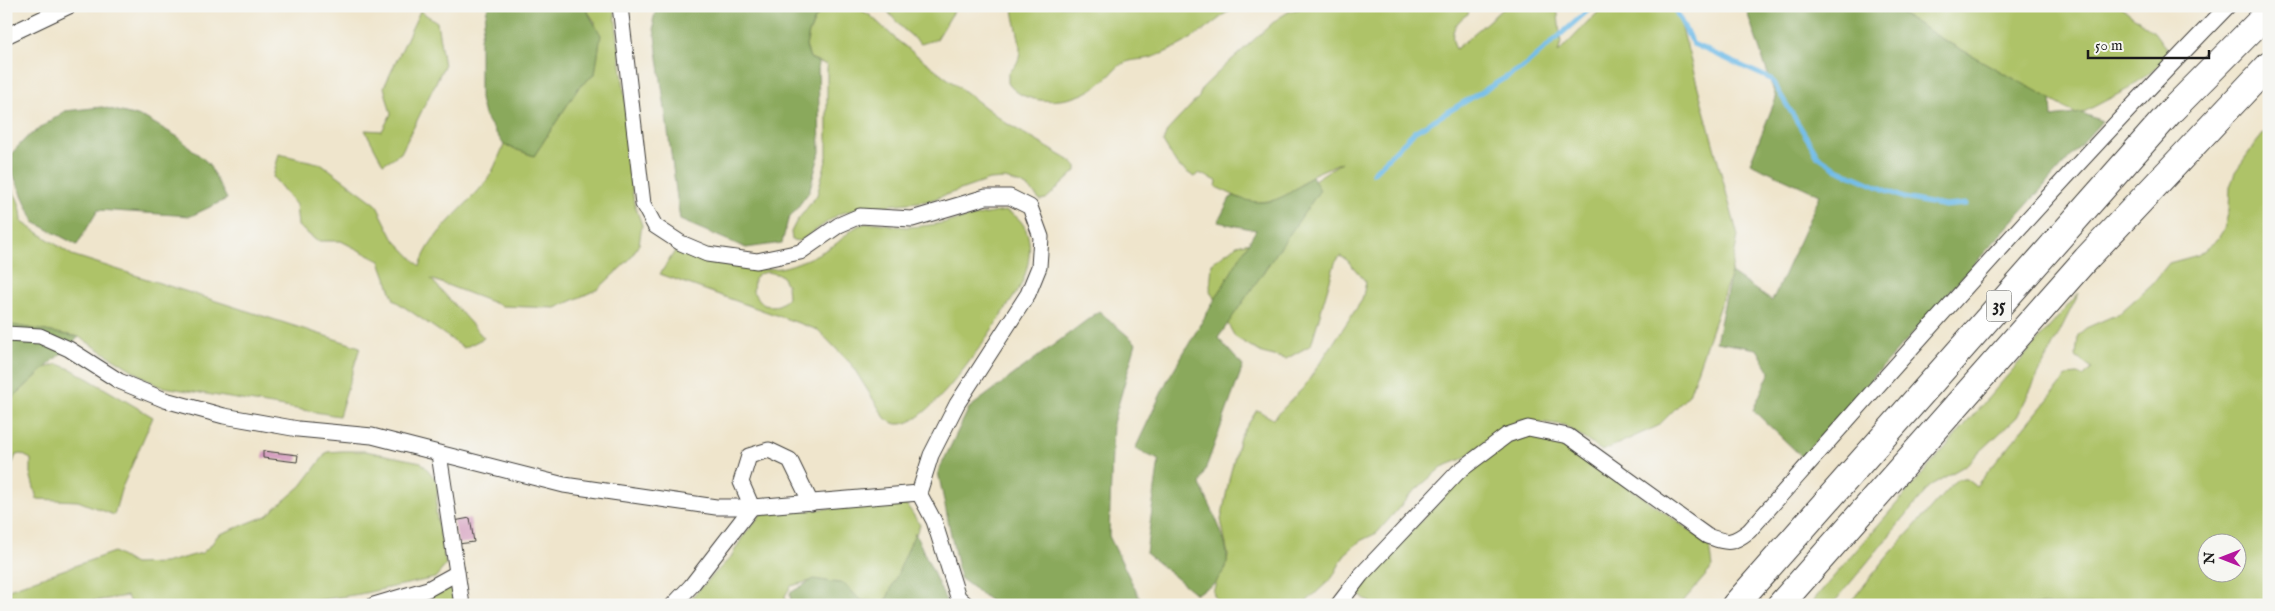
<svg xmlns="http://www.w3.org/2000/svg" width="2275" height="611" font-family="'IM FELL English',serif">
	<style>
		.green { fill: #aec367; stroke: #657042; fill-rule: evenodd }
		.forest { fill: #8aa95c; stroke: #53623c }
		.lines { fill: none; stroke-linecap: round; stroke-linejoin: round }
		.stream { stroke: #6ebbe8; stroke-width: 5 }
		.building { fill: #d49bbe }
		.minor-casing { stroke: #3c3a36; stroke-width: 17 }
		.trunk-casing { stroke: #3c3a36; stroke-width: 28 }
		.minor { stroke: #fff; stroke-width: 15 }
		.trunk { stroke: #fff; stroke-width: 26 }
		.labels { text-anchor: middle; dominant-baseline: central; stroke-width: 4.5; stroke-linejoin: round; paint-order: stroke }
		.shield { fill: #f6f6f2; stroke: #5d5d5c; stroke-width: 1 }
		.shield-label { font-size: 18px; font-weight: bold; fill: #1c1c1c }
	</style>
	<rect width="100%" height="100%" fill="#f6f6f2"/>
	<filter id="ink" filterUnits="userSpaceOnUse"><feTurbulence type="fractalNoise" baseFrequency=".02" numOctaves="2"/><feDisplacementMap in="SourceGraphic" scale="10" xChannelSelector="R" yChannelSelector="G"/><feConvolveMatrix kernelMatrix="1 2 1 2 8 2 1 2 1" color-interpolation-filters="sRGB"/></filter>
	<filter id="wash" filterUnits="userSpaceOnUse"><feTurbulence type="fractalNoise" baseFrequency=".0096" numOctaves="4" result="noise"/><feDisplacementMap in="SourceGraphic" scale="20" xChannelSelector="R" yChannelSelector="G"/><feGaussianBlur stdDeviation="1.12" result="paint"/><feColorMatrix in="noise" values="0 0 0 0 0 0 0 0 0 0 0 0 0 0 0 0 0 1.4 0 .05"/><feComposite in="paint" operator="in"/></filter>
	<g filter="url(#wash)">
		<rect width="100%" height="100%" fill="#efe5cc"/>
		<g class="green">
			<path d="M 584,6 L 614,6 L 629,131 L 629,167 L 634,203 L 642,225 L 639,244 L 630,259 L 598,289 L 556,308 L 502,306 L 431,279 L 484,338 L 464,348 L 394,300 L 380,261 L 341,241 L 317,241 L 298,226 L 296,205 L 273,177 L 279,154 L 322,164 L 376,204 L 393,238 L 420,266 C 430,233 463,210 484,184 C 493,173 498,158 504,145 L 534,156 L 579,87 L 595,74 L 595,22 Z"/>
			<path d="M 825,6 L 855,6 L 871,16 L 898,41 L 1006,123 L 1069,160 L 1076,166 L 1076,171 L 1046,199 L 1040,200 L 1030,189 L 1021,184 L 1005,179 L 989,180 L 928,201 L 861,208 L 839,214 L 800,241 L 792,240 L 791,232 L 796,222 L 817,195 L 827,157 L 827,65 L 810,58 L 806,46 L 809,33 L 815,19 Z"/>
			<path d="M 883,6 L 957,6 L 937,39 L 921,44 L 901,27 Z"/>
			<path d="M 1013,6 L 1235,6 C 1209,27 1183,48 1150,58 C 1142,60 1133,59 1124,63 C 1117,66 1113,73 1107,78 C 1101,83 1092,90 1085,93 C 1063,104 1022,105 1008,83 L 1008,73 C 1031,56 1014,31 1013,6 Z"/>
			<path d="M 1310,6 L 1470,6 L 1468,14 C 1455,22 1448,34 1456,49 L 1501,10 L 1508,6 L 1557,6 L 1561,43 L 1558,53 L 1604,6 L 1676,6 L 1738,236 L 1731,273 L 1689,395 L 1658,426 L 1602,451 L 1564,425 L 1520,420 L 1493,436 L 1462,459 L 1442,467 L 1411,494 L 1377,533 L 1360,541 L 1345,554 L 1332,578 L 1306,602 L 1278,605 L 1218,605 L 1213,592 L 1218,577 L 1226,568 L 1228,555 L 1221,520 L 1230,475 L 1240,437 L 1257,410 L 1273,419 L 1304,387 L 1362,300 L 1366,282 L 1347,260 L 1340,256 L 1335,263 L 1311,345 L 1286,359 L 1262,353 L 1235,337 L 1210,291 L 1212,263 L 1237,245 L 1267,238 L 1308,184 L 1342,162 L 1314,174 L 1288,195 L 1279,200 L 1250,203 L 1216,187 L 1217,181 L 1199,173 L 1194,177 L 1177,165 L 1163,142 L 1167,131 L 1199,97 L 1202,88 L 1227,64 L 1277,19 L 1290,11 Z"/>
			<path d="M 1889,6 L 2120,6 L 2154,32 L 2171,55 L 2130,88 L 2078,115 L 1942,39 Z"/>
			<path d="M 420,11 L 437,22 L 444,66 L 401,153 L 383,164 L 365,130 L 382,131 L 391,114 L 384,87 Z"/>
			<path d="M 2269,131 L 2269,605 L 1848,605 L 1887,557 L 1957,479 L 1967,479 L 1976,486 L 2067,376 L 2078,375 L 2083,377 L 2092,369 L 2076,357 L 2078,335 L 2086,328 L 2120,313 L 2152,284 L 2169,263 L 2198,255 L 2217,240 L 2224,229 L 2229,210 L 2230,187 L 2235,172 L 2252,148 L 2264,133 ZM 2208,544 L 2238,544 L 2238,574 L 2208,574 Z"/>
			<path d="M 6,185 C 18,193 22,209 22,222 L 72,255 L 360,347 L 339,416 L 158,386 L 79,337 L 6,324 Z"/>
			<path d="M 1006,211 C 1038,223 1032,264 1019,289 C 999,318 934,425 899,424 C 893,424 889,421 885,418 L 851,364 L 818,330 L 660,274 L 675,251 C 708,260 746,273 780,268 C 796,265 815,256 829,248 C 842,242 849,228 863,224 C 879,220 892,227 908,227 C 941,226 973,215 1006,211 ZM 767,272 L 781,275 L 787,285 L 788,297 C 781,306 776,307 764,305 L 753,292 L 754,279 L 758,274 Z"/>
			<path d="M 2079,293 L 2017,417 L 1966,465 L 1931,485 L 1832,605 L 1809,605 Z"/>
			<path d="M 58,364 L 73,370 L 153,417 L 121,490 L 114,515 L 78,501 L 37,499 L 31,477 L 31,459 L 21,454 L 16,455 L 6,479 L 6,404 L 45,368 Z"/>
			<path d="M 1526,435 L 1549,438 L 1571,446 L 1710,545 L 1713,567 L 1680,605 L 1373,605 L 1356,592 L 1456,483 L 1495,450 Z"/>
			<path d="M 342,451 L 365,451 L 421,462 L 438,482 L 436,513 L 446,565 L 435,578 L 360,594 L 286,605 L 131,605 L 127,596 L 67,605 L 6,605 L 6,590 L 114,552 L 134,564 L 164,563 L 202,553 L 211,545 L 218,535 L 266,516 L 301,486 L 327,452 Z"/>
			<path d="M 883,504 L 907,505 L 920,525 L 885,603 L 860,600 L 845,584 L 814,580 L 791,586 L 785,596 L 786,605 L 684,605 L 731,557 L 742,538 L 761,514 Z"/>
			<path d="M 451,584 L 454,605 L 392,605 Z"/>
		</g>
		<g class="forest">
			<path d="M 488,6 L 584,6 L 601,35 L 595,74 L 579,87 L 534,156 L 504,145 L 484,115 L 480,99 L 480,39 Z"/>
			<path d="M 657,6 L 825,6 L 815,19 L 809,33 L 806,46 L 810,58 L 818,62 L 820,152 L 809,192 L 788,220 L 782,243 L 746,248 L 680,220 L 653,21 Z"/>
			<path d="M 1745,6 L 1889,6 L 1942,39 L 2051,99 L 2052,117 L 2082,113 L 2102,121 L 1802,457 L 1753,410 L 1770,372 L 1757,349 L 1716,342 L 1731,273 L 1772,301 L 1820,195 L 1750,163 L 1776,98 Z"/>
			<path d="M 102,107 L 145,118 L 178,137 L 208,163 L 227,199 L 191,216 L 98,210 L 77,245 L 34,222 L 12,172 L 12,153 L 26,138 L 65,111 Z"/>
			<path d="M 1312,176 L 1320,190 L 1218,338 L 1243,366 L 1200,484 C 1208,503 1233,547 1226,567 C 1224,573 1218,576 1216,583 L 1196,594 L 1146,553 L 1159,460 L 1135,449 L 1167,381 L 1256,230 L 1218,222 L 1230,198 L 1234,196 C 1268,210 1285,198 1312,176 Z"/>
			<path d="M 1099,311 L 1136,343 L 1113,423 L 1109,536 L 1143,605 L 996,605 L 960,578 L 938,472 L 969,408 Z"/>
			<path d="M 6,324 L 79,337 L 6,404 Z"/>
			<path d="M 915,533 L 948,605 L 791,605 L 790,593 L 814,579 L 845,584 L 860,600 L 885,603 Z"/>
		</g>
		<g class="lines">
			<g class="stream">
				<path d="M 1673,6 L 1693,44 L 1771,79 L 1818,156 L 1837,169 L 1904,198 L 1945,206 L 1966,204"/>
				<path d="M 1373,173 L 1414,132 L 1525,66 L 1593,6"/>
			</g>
		</g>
		<g id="blocks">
			<g class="building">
				<path d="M 263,451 L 298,455 L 297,462 L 263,458 Z"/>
				<path d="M 470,518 L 474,542 L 458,544 L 454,521 Z"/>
			</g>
		</g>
	</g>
	<g filter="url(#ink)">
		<use href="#blocks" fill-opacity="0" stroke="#3c3a36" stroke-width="1"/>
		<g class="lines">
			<g class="minor-casing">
				<g id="minor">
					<path d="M 620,6 L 643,204 L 655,226 L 681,243 L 707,254 L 757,261 L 800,252 L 839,225 L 860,216 L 912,219 L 986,197 L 1010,197 L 1030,207 L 1041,237 L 1039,267 L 1028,294 L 957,404 L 931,455 L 919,493 L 934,521 L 958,597 L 967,605"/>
					<path d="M 6,36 L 69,6"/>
					<path d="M 6,334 L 40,336 L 69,349 L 119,381 L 165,400 L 224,416 L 298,429 L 372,436 L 564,485 L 716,507 L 752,507 L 919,493"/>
					<path d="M 439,454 L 462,605"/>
					<path d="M 752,507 L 741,482 L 749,456 L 769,450 L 790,460 L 811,503"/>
					<path d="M 374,605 L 428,589 L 457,573"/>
					<path d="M 673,605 L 691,586 L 752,507"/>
					<path d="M 1338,605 L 1361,575 L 1458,472 L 1507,435 L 1528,428 L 1568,436 L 1707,536 C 1728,543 1731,545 1749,531 C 1906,354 2062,176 2228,6"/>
				</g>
			</g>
			<g class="trunk-casing">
				<g id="trunk">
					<path d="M 1735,605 L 2172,110 L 2269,12"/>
					<path d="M 1780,605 L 2086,259 L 2269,65"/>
				</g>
			</g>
			<use href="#minor" class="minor"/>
			<use href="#trunk" class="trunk"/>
		</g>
	</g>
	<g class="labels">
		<rect class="shield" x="1986.5" y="290.5" width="25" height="31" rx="4"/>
		<g class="shield-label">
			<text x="1999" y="306">35</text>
		</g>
	</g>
	<rect width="2275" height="611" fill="none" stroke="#f6f6f2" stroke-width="25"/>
	<g transform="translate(2222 558) rotate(270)"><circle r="24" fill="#f6f6f2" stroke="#9f9f9c"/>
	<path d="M0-4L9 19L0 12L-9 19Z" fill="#b5179e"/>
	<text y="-8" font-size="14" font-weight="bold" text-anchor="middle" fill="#1c1c1c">N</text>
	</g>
	<path d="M2088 50v8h121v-8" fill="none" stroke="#1c1c1c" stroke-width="2.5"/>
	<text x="2095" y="50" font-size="15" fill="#1c1c1c" stroke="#f6f6f2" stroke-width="4" paint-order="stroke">50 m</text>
</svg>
